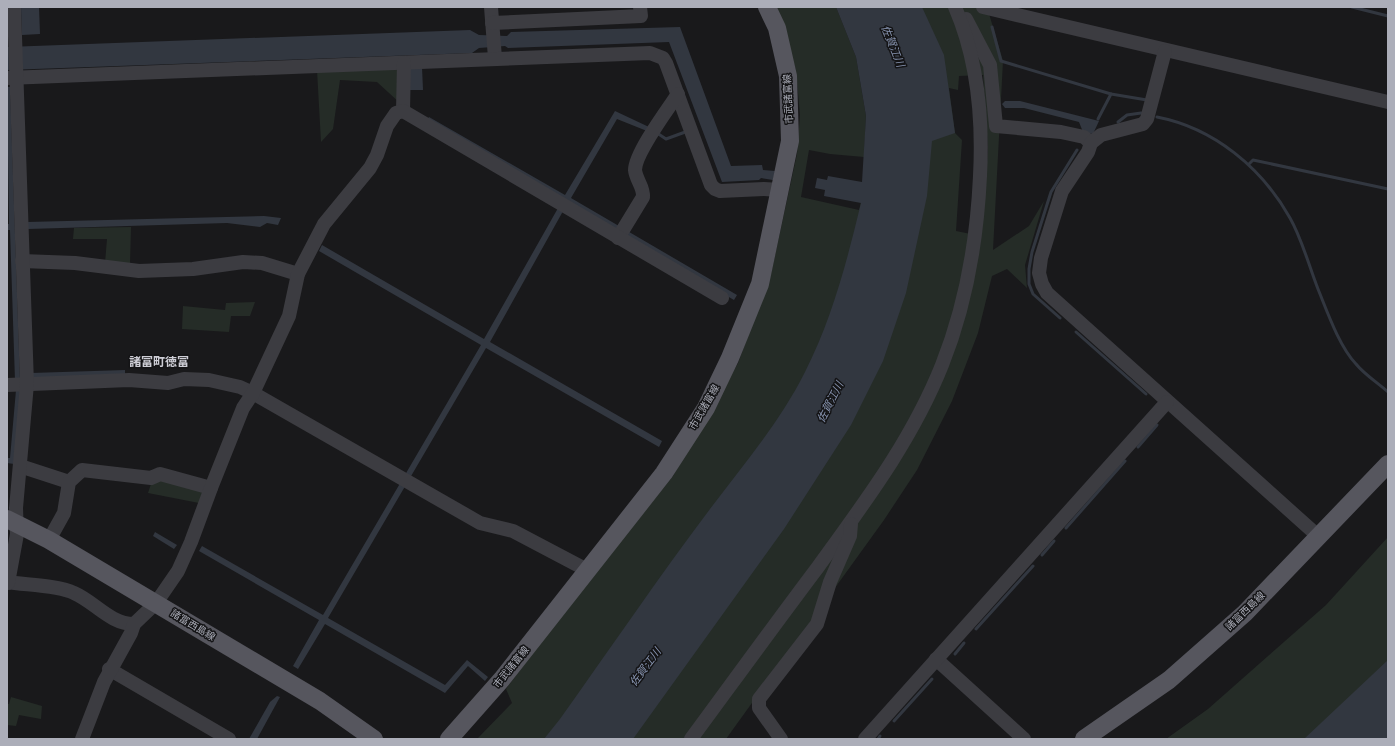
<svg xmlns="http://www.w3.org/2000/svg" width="1395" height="746" font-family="Montserrat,'Noto Sans JP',sans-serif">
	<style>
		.green { fill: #252c27; fill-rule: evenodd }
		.water { fill: #323740 }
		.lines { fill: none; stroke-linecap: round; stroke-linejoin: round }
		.stream { stroke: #323740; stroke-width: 3 }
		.minor { stroke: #3c3c41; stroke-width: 14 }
		.major { stroke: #56565e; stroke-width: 18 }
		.labels { text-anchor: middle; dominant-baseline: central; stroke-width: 3; stroke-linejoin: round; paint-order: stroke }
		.street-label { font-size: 10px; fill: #acaeb9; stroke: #141416 }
		.water-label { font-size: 11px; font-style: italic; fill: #8794b0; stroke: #141416 }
		.quarter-label { font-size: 12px; font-weight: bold; fill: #cdcdd5; stroke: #141416 }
	</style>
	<rect width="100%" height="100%" fill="#19191b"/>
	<g class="green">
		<path d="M 776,7 L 836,7 L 856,57 L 866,116 L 864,157 L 830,154 L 809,150 L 801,197 L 859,210 L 861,202 L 870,216 L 805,405 L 554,739 L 477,739 L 512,703 L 506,689 L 549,631 L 673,476 L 738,363 L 771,274 L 797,154 L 800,115 L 796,70 Z"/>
		<path d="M 922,7 L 987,7 L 1003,61 L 993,250 L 1029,226 L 1044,201 L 1025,265 L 1027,288 L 1007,269 L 992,276 L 978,333 L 952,401 L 917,470 L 884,520 L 726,739 L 620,739 L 773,530 ZM 983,75 L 988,149 L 981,236 L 956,231 L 962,140 L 955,133 L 949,88 L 958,90 L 959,76 Z"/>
		<path d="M 398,67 L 400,103 L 377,82 L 340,80 L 333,129 L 321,142 L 317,70 Z"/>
		<path d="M 131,227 L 130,264 L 105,263 L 107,239 L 73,239 L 74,228 Z"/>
		<path d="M 255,302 L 250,316 L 231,316 L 229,332 L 182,329 L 183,306 L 225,310 L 226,303 Z"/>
		<path d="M 161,478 L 204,489 L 199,503 L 148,493 L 152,481 Z"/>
		<path d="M 1388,537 L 1388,669 L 1312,739 L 1166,739 L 1208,709 L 1326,605 Z"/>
		<path d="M 11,697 L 42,706 L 41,719 L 19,715 L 16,726 L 7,725 L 7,704 L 9,704 Z"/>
	</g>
	<g class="water">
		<path d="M 21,7 L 39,7 L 40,34 L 22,35 Z"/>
		<path d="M 836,7 L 922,7 L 944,55 L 955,133 L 932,141 L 927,196 L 906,293 L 883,361 L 851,425 L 784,529 L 633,739 L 544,739 L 560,719 C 610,649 658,578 710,509 C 743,465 780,422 805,372 C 832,319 847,261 861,203 L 824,196 L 825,190 L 815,188 L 817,178 L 827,180 L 828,176 L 862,182 L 866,116 L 856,57 Z"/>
		<path d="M 680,27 L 731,166 L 762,165 L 763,170 L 775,171 L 773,180 L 761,178 L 759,180 L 722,182 L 669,42 L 508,48 L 505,46 L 479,48 L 472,53 L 7,70 L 7,47 L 470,30 L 479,35 L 507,36 L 511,32 Z"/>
		<path d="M 422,67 L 423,90 L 410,90 L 409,68 Z"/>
		<path d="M 7,87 L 10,87 L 20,381 L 15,381 L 10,230 L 7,230 L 7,224 L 9,224 Z"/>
		<path d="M 1005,101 L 1020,101 L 1099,121 L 1093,134 L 1083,132 L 1079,122 L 1024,108 L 1005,108 L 1002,104 Z"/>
		<path d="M 615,111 L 649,127 L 647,131 L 617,119 L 571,198 L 737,295 L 734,300 L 567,204 L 490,342 L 662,441 L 659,447 L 486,348 L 328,618 L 445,685 L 467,660 L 488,677 L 485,681 L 468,666 L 445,693 L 325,624 L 298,669 L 293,666 L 319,620 L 199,551 L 202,546 L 323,615 L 481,345 L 319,251 L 322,245 L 484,339 L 562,201 L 426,122 L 429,117 L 565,195 Z"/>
		<path d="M 264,216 L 281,218 L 278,225 L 267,223 L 260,227 L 227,223 L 28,229 L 27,222 Z"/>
		<path d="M 125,370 L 125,375 L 33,378 L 31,373 Z"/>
		<path d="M 16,390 L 22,391 L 14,464 L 7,463 L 7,458 L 10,458 Z"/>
		<path d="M 155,532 L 177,545 L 174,549 L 153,536 Z"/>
		<path d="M 1388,660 L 1388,739 L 1304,739 Z"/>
		<path d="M 277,696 L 280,697 L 257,739 L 249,739 L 270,702 Z"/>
	</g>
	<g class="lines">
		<g class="stream">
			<path d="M 1352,7 L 1388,16"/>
			<path d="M 992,27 L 1001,61 L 1111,94"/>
			<path d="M 1157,117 C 1214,128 1262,168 1290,218 C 1302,239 1309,266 1318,289 C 1327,311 1339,346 1356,364 C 1365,375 1378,383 1388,392"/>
			<path d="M 1098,119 L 1111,94 L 1147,100"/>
			<path d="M 1118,122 L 1127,115 L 1141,113"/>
			<path d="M 657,133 L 666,139 L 688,131"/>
			<path d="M 1249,164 L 1253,160 L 1388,189"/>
			<path d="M 1060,318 L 1033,294 L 1029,284 L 1029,269 L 1032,252 L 1051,192 L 1077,150"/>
			<path d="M 1076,332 L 1146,394"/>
			<path d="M 1138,447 L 1157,425"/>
			<path d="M 1066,528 L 1125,461"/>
			<path d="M 1042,555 L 1054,541"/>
			<path d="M 976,629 L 1033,566"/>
			<path d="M 955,654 L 964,643"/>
			<path d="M 894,721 L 932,679"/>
			<path d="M 878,739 L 880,736"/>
		</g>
		<g class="minor">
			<path d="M 491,7 L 495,58"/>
			<path d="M 983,7 L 1388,102"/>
			<path d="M 966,19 L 990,65 L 996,126 L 1061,132 L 1084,137 L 1091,143"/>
			<path d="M 492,23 L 641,16 L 640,7"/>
			<path d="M 1165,51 L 1147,119 L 1143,124 L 1101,135 L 1091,143 L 1088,152 L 1062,191 L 1041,258 L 1039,273 L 1042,284 L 1047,293 L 1318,536"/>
			<path d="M 7,78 L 650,53 L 663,58 L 666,63 L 711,185 L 715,189 L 720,191 L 764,189 L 780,190"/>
			<path d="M 403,111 L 404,63"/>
			<path d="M 618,238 L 643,197 C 644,187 636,180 635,170 C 635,153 668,109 678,94"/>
			<path d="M 22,261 L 75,263 L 139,271 L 193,269 L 243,262 L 262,263 L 298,274"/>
			<path d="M 7,385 L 129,380 L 168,383 L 184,379 L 209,380 L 240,387 L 253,393 L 480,523 L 513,531 L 587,570"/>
			<path d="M 20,466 L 69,482"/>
			<path d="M 49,540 L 64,513 L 69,482 L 82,470 L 151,478 L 160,474 L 211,488"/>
			<path d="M 7,582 C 26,585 58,585 74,593 C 95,602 110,624 134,624"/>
			<path d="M 8,583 L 17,534 L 16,508 L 27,384 L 14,7"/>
			<path d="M 936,659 L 1024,739"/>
			<path d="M 109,669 L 229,739"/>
			<path d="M 82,739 L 104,682 L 131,633 L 134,624 L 156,603 L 178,571 L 191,542 L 211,488 L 243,408 L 253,393 L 289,316 L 298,274 L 324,224 L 370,168 L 377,155 L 387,126 L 396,113 L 403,111 L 722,298"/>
			<path d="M 691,739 C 733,682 775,624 818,567 C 865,502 912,440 942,365 C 966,305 977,240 980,176 C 983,119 978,60 955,7"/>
			<path d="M 781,739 L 759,708 L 759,699 L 817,624 L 830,582 L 850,536 L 851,524"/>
			<path d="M 865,739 L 1167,402"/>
		</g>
		<g class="major">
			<path d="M 7,519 L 49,540 L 320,701 L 374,739"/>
			<path d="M 449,739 L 502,679 L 664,473 L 706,408 L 730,358 L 760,284 L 790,141 L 788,76 L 777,28 L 767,7"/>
			<path d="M 1084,739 L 1169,680 L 1245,613 L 1388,464"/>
		</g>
	</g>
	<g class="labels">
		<g class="street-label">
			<text transform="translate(788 99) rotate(-93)">市武諸富線</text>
			<text transform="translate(704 407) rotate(-60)">市武諸富線</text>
			<text transform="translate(1245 611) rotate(-44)">諸富西島線</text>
			<text transform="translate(193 625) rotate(31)">諸富西島線</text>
			<text transform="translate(511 667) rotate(-51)">市武諸富線</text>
		</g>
		<g class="water-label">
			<text transform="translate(893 46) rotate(68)">佐賀江川</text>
			<text transform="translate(830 402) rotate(-63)">佐賀江川</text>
			<text transform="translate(645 667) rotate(-53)">佐賀江川</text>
		</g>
		<g class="quarter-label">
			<text x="159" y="361">諸富町徳富</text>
		</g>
	</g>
	<rect width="1395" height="746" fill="none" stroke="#acaeb9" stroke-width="16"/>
</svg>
